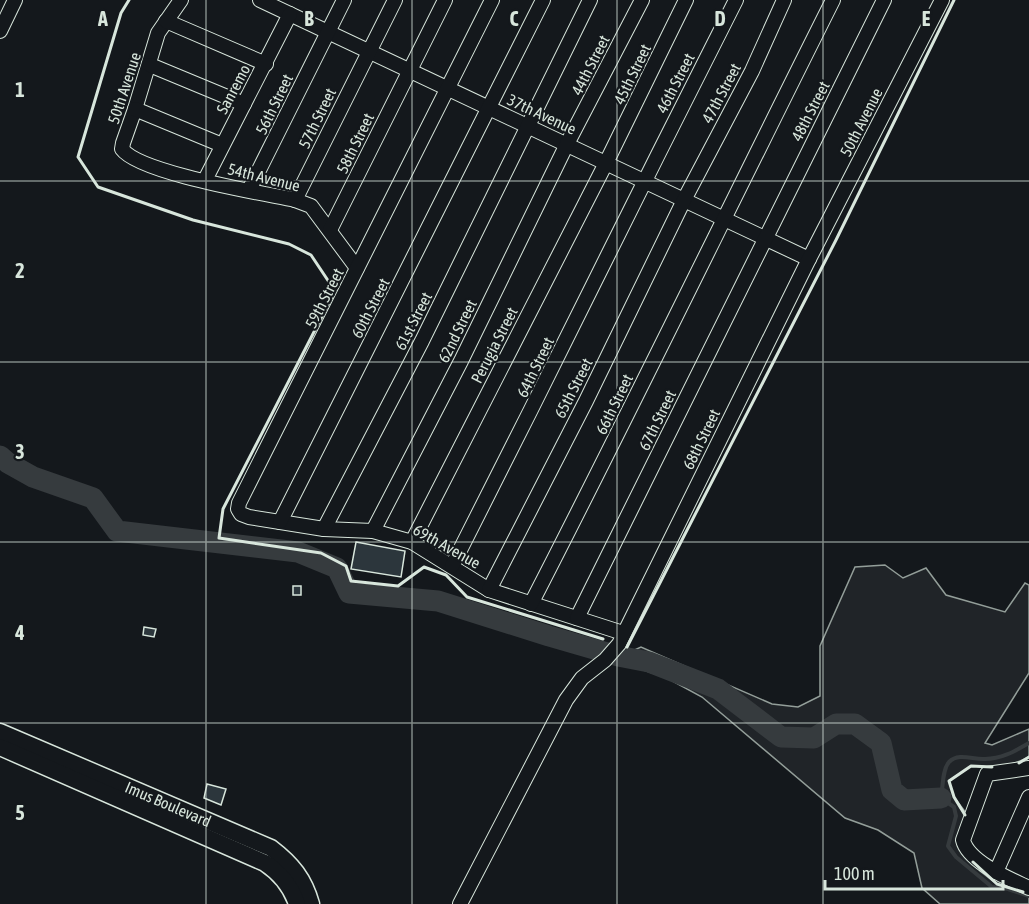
<svg xmlns="http://www.w3.org/2000/svg" width="1029" height="904" font-family="'Asap Condensed',sans-serif">
	<style>
		.green { fill: #202428; stroke: #939e99; stroke-width: 1.5 }
		.lines { fill: none; stroke-linecap: round; stroke-linejoin: round }
		.stream { stroke: #363b3e; stroke-width: 4 }
		.river { stroke: #363b3e; stroke-width: 21 }
		.building { fill: #2c363c; stroke: #d8e6dc; stroke-width: 1.5 }
		.minor-casing { stroke: #d8e6dc; stroke-width: 16 }
		.major-casing { stroke: #d8e6dc; stroke-width: 19 }
		.minor { stroke: #14181c; stroke-width: 14 }
		.major { stroke: #14181c; stroke-width: 16 }
		.wall { stroke: #d8e6dc; stroke-width: 3 }
		.grid { fill: none; stroke: #d8e6dc; stroke-width: 1.5; stroke-opacity: 0.55 }
		.labels { text-anchor: middle; dominant-baseline: central; stroke-width: 4.5; stroke-linejoin: round; paint-order: stroke }
		.street-label { font-size: 16px; fill: #d8e6dc; stroke: #14181c }
		.grid-label { font-size: 20px; text-anchor: middle; font-weight: bold; fill: #d8e6dc; stroke: #14181c; stroke-width: 4.5; stroke-linejoin: round; paint-order: stroke }
	</style>
	<rect width="100%" height="100%" fill="#14181c"/>
	<path class="green" d="M 885,565 L 903,578 L 926,568 L 946,595 L 1005,612 L 1025,583 L 1029,585 L 1029,673 L 985,743 L 992,745 L 1029,729 L 1029,757 C 1010,767 992,768 971,766 L 949,781 L 954,797 L 966,813 L 957,843 L 980,871 L 997,884 L 1029,894 L 1029,904 L 940,904 L 922,888 L 914,853 L 878,830 L 845,818 L 702,697 L 667,678 L 626,664 L 632,651 L 641,647 L 772,704 L 798,707 L 820,696 L 820,646 L 855,567 Z"/>
	<g class="lines">
		<path class="stream" d="M 1029,743 C 1015,751 1002,759 985,759 C 973,760 959,752 949,762 C 942,770 943,788 941,798 L 954,807 L 956,816 L 948,846 L 956,857 L 992,887 L 1008,889 L 1029,896"/>
		<path class="river" d="M 0,456 L 8,463 L 33,477 L 93,498 L 117,531 L 298,552 L 337,568 L 349,593 L 438,601 L 549,636 L 618,656 L 649,662 L 718,689 L 781,737 L 814,738 L 836,724 L 855,724 L 881,743 L 892,790 L 904,800 L 941,798"/>
	</g>
	<g class="building">
		<path d="M 356,542 L 405,551 L 401,577 L 351,569 Z"/>
		<rect x="293" y="586" width="8" height="9"/>
		<path d="M 144,627 L 156,629 L 154,637 L 143,635 Z"/>
		<path d="M 207,784 L 226,789 L 221,805 L 204,798 Z"/>
	</g>
	<g class="lines">
		<g class="minor-casing">
			<g id="minor">
				<path d="M 181,0 L 158,33 L 135,109 L 123,143 L 122,149 C 139,173 262,193 295,200 L 311,206 L 357,268"/>
				<path d="M 260,0 L 809,259"/>
				<path d="M 492,0 L 239,503 L 238,509 L 241,514 L 249,517 L 324,529 L 373,531 L 412,542 L 489,590 L 623,633"/>
				<path d="M 166,21 L 266,64"/>
				<path d="M 0,31 L 15,0"/>
				<path d="M 150,65 L 244,104"/>
				<path d="M 135,109 L 222,145"/>
				<path d="M 205,180 L 290,14"/>
				<path d="M 249,190 L 344,0"/>
				<path d="M 295,200 L 395,0"/>
				<path d="M 330,230 L 445,0"/>
				<path d="M 280,522 L 543,0"/>
				<path d="M 324,529 L 422,341 L 590,0"/>
				<path d="M 373,531 L 461,361 L 567,144 L 642,0"/>
				<path d="M 412,542 L 606,163 L 686,0"/>
				<path d="M 452,566 C 548,378 640,188 736,0"/>
				<path d="M 489,590 L 586,401 L 684,200 L 752,71 L 784,0"/>
				<path d="M 531,604 C 634,404 732,201 833,0"/>
				<path d="M 577,618 L 884,0"/>
				<path d="M 1029,768 L 987,774 L 963,840 C 968,862 1010,879 1029,888"/>
				<path d="M 996,872 L 1029,797"/>
				<path d="M 460,904 L 566,700 L 582,678 L 605,660 L 619,644 L 809,259 L 942,0"/>
			</g>
		</g>
		<g class="major-casing">
			<g id="major">
				<path id="s1" d="M 0,732 L 271,848 C 292,864 304,879 311,904"/>
				<path d="M 0,747 L 265,863 C 280,873 291,886 297,904"/>
			</g>
		</g>
		<use href="#minor" class="minor"/>
		<use href="#major" class="major"/>
		<g class="wall">
			<path d="M 129,0 L 121,13 L 78,157 L 98,187 L 193,220 L 289,244 L 311,255 L 335,291 L 223,509 L 219,538 L 321,553 L 346,566 L 351,581 L 398,586 L 424,567 L 446,575 L 467,597 L 603,639"/>
			<path d="M 627,647 L 836,240 L 954,0"/>
			<path d="M 1019,763 L 1029,757"/>
			<path d="M 965,815 L 954,797 L 949,781 L 971,766 L 992,767"/>
			<path d="M 973,862 L 997,884 L 1023,892"/>
		</g>
	</g>
	<path class="grid" d="M 206,0 L 206,904M 412,0 L 412,904M 617,0 L 617,904M 823,0 L 823,904M 0,181 L 1029,181M 0,362 L 1029,362M 0,542 L 1029,542M 0,723 L 1029,723"/>
	<g class="labels">
		<g class="street-label">
			<text transform="translate(590 65) rotate(-63)">44th Street</text>
			<text transform="translate(632 74) rotate(-64)">45th Street</text>
			<text transform="translate(675 83) rotate(-63)">46th Street</text>
			<text transform="translate(124 88) rotate(-72)">50th Avenue</text>
			<text transform="translate(233 89) rotate(-62)">Sanremo</text>
			<text transform="translate(721 93) rotate(-62)">47th Street</text>
			<text transform="translate(274 104) rotate(-64)">56th Street</text>
			<text transform="translate(810 111) rotate(-63)">48th Street</text>
			<text transform="translate(542 114) rotate(25)">37th Avenue</text>
			<text transform="translate(317 118) rotate(-64)">57th Street</text>
			<text transform="translate(861 122) rotate(-63)">50th Avenue</text>
			<text transform="translate(355 143) rotate(-64)">58th Street</text>
			<text transform="translate(264 177) rotate(14)">54th Avenue</text>
			<text transform="translate(324 298) rotate(-63)">59th Street</text>
			<text transform="translate(370 308) rotate(-63)">60th Street</text>
			<text transform="translate(413 321) rotate(-63)">61st Street</text>
			<text transform="translate(457 331) rotate(-64)">62nd Street</text>
			<text transform="translate(494 345) rotate(-63)">Perugia Street</text>
			<text transform="translate(535 367) rotate(-64)">64th Street</text>
			<text transform="translate(573 388) rotate(-63)">65th Street</text>
			<text transform="translate(614 404) rotate(-64)">66th Street</text>
			<text transform="translate(657 420) rotate(-64)">67th Street</text>
			<text transform="translate(701 439) rotate(-64)">68th Street</text>
			<text transform="translate(447 546) rotate(29)">69th Avenue</text>
			<text stroke="none"><textPath href="#s1" startOffset="183">Imus Boulevard</textPath></text>
		</g>
	</g>
	<g class="grid-label">
		<text x="103" y="26">A</text>
		<text x="309" y="26">B</text>
		<text x="514" y="26">C</text>
		<text x="720" y="26">D</text>
		<text x="926" y="26">E</text>
		<text x="20" y="97">1</text>
		<text x="20" y="278">2</text>
		<text x="20" y="459">3</text>
		<text x="20" y="640">4</text>
		<text x="20" y="820">5</text>
	</g>
	<path d="M825 880v9h178v-9" fill="none" stroke="#d8e6dc" stroke-width="3"/>
	<text x="834" y="880" font-size="18" fill="#d8e6dc" stroke="#14181c" stroke-width="4.5" paint-order="stroke">100 m</text>
</svg>
